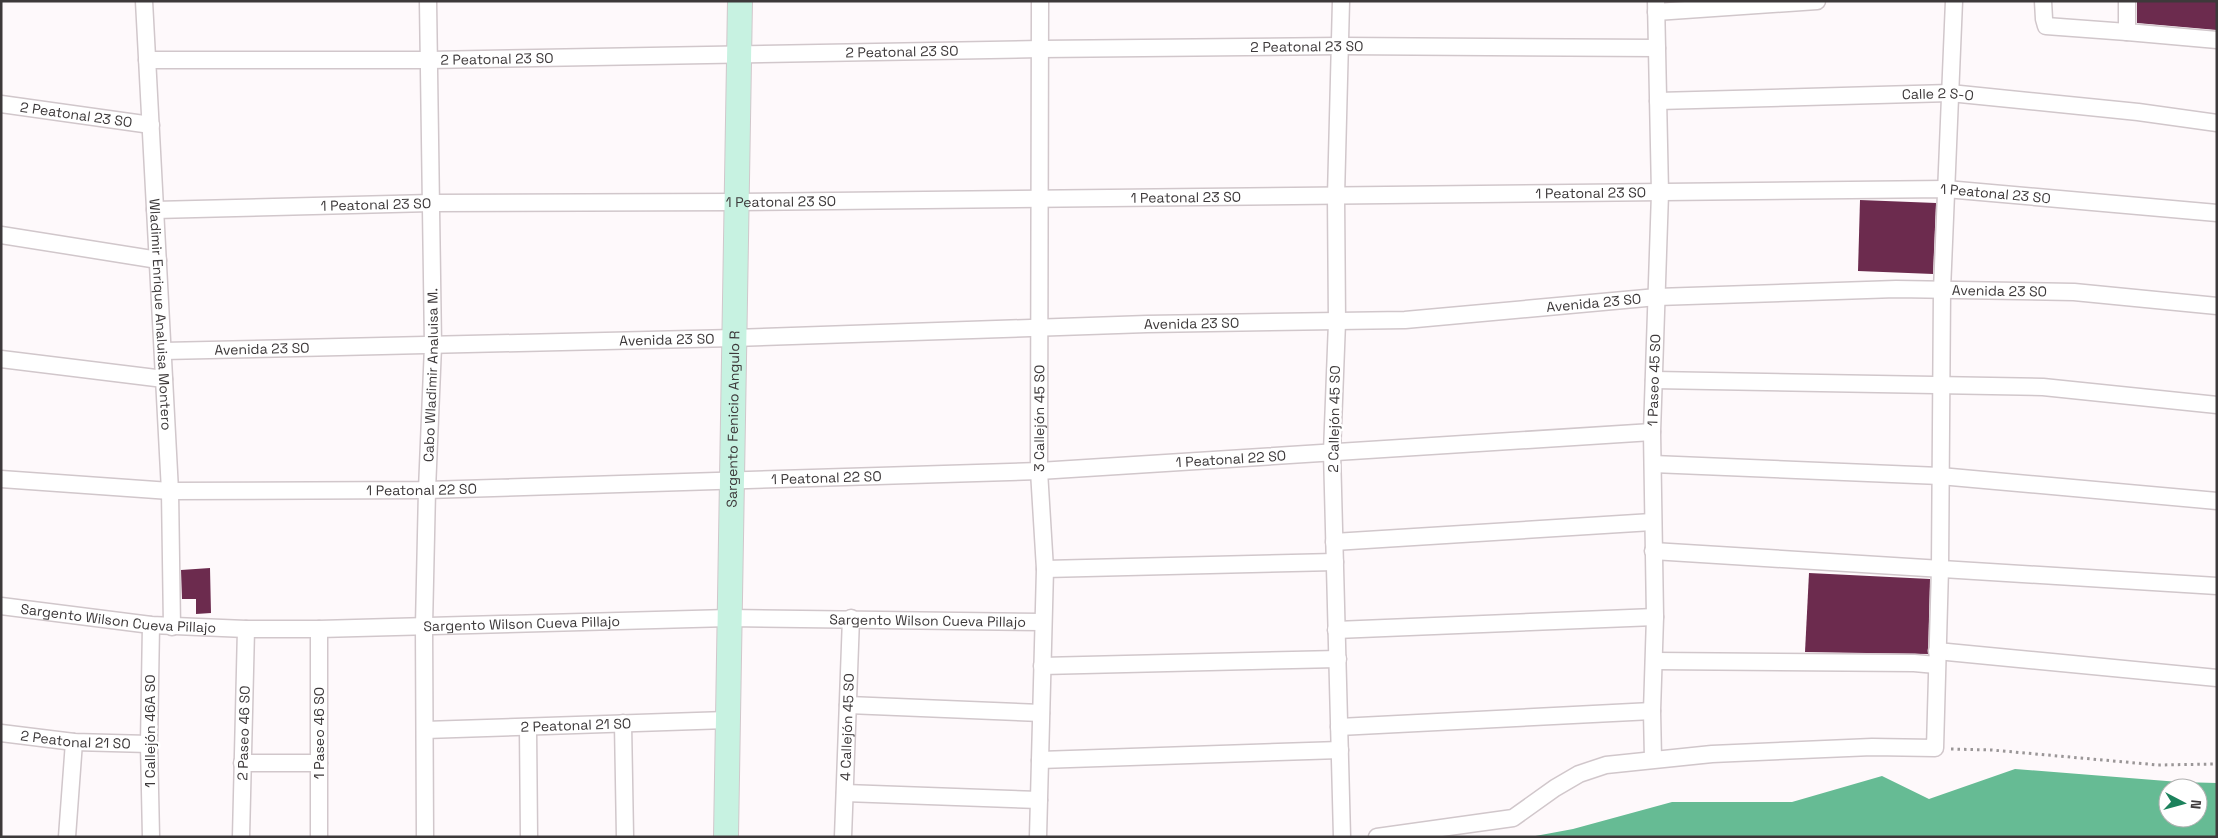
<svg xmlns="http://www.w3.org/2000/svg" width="2218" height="838" font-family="'Space Grotesk',sans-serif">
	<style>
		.water { fill: #66bb94; fill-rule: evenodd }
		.building { fill: #6c2b4e }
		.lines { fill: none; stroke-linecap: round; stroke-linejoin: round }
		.street-casing { stroke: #d1c7cb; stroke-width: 19 }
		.secondary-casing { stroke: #d1c7cb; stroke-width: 26 }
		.path { stroke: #9a9697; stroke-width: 3; stroke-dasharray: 2.5 4; stroke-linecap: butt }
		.street { stroke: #fff; stroke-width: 16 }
		.secondary { stroke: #c7f2e1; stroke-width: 24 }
		.labels { text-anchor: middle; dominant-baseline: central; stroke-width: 5; stroke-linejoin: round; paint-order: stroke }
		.street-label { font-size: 14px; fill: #3d393a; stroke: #fff }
	</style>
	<rect width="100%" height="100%" fill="#fef9fb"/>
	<path class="water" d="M 2015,769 L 2179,782 L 2217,783 L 2217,837 L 1530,837 L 1573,829 L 1672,802 L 1792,802 L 1882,776 L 1929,799 ZM 2168,788 L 2198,788 L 2198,818 L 2168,818 Z"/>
	<g class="building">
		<path d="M 2137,1 L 2217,1 L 2217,30 L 2137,23 Z"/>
		<path d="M 1860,200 L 1936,203 L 1933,274 L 1858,271 Z"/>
		<path d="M 210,568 L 211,613 L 196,614 L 196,599 L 182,599 L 181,570 Z"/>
		<path d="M 1809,573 L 1930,579 L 1928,654 L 1805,652 Z"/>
	</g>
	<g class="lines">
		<g class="street-casing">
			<g id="street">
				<path id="s1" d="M 144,1 L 170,491 L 172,627"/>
				<path d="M 1341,1 L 1336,196 L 1337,322 L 1332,452 L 1342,837"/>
				<path d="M 2043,1 L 2044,19 L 2046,26 L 2127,32"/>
				<path d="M 2127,1 L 2127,32 L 2217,40"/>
				<path d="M 1656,12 L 1817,1"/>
				<path id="s2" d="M 147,60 L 429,60 L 1040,49 L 1340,46 L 1657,48"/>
				<path id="s3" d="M 1658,101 L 1950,93 L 2138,112 L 2217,123"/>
				<path id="s4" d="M 1,104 L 151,125"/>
				<path id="s5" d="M 155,210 L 431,203 L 737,202 L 1946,189 L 2217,213"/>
				<path d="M 1,235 L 158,260"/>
				<path id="s6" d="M 163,351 L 734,338 L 1147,324 L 1405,320 L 1657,297 L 1896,289 L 2074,292 L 2217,306"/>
				<path d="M 1,359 L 164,379"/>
				<path d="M 1654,380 L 2043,387 L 2217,405"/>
				<path d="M 1653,464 L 1940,476 L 2217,501"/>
				<path id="s7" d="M 1,479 L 170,491 L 427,490 L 1039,471 L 1652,432"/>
				<path d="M 1334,542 L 1652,522"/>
				<path d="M 1653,551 L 2217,586"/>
				<path d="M 1045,569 L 1335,562"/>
				<path id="s8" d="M 1,606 L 151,625 L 246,629 L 319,629 L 729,618 L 1043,622"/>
				<path d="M 151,625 L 149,744 L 151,837"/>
				<path d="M 1336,630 L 1655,617"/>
				<path d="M 1937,651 L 2217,678"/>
				<path d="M 1654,661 L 1914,663 L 1936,665"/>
				<path d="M 1042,666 L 1338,659"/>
				<path d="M 848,705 L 1041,713"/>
				<path d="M 623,723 L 625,837"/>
				<path d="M 1339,727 L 1652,711"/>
				<path d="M 528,728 L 529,837"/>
				<path id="s9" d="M 425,730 L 727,720"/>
				<path id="s10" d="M 1,733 L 74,742 L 149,744"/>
				<path id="s11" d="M 1653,759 L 1652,711 L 1655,617 L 1652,432 L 1660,193 L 1656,1"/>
				<path d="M 1040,760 L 1340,750"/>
				<path d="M 242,763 L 319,763"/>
				<path d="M 845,793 L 1039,800"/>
				<path d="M 67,837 L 74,742"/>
				<path id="s12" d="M 241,837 L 246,629"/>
				<path d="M 319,837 L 319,629"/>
				<path id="s13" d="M 425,837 L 424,626 L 427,490 L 433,346 L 428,1"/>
				<path id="s14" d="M 843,837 L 851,618"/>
				<path id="s15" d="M 1038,837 L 1045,569 L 1039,471 L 1040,1"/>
				<path d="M 1377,837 L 1513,818 L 1555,788 L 1579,774 L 1606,765 L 1712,754 L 1872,747 L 1935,748 L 1940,568 L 1942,290 L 1954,1"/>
			</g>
		</g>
		<g class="secondary-casing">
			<g id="secondary">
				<path id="s16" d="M 726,837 L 740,1"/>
			</g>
		</g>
		<path class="path" d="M 1951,749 L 1992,750 L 2158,765 L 2217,764"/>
		<use href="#street" class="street"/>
		<use href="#secondary" class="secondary"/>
	</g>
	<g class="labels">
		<g class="street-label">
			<text stroke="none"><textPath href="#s2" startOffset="1160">2 Peatonal 23 SO</textPath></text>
			<text stroke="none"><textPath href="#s2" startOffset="755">2 Peatonal 23 SO</textPath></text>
			<text stroke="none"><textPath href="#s2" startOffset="350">2 Peatonal 23 SO</textPath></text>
			<text stroke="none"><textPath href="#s3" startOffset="280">Calle 2 S-O</textPath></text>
			<text stroke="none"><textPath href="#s4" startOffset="76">2 Peatonal 23 SO</textPath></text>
			<text stroke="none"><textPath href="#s5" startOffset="1436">1 Peatonal 23 SO</textPath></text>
			<text stroke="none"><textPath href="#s5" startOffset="1841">1 Peatonal 23 SO</textPath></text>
			<text stroke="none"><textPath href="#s5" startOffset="1031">1 Peatonal 23 SO</textPath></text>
			<text stroke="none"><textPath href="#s5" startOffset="626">1 Peatonal 23 SO</textPath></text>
			<text stroke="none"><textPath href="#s5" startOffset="221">1 Peatonal 23 SO</textPath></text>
			<text stroke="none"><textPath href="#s6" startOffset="1838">Avenida 23 SO</textPath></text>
			<text stroke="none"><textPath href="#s6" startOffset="1432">Avenida 23 SO</textPath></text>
			<text stroke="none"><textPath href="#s1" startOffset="314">Wladimir Enrique Analuisa Montero</textPath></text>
			<text stroke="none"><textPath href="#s6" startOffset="1029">Avenida 23 SO</textPath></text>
			<text stroke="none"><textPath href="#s6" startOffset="504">Avenida 23 SO</textPath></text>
			<text stroke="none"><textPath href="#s6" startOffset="99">Avenida 23 SO</textPath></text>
			<text stroke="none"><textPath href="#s13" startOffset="462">Cabo Wladimir Analuisa M.</textPath></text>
			<text stroke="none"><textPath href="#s11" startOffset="379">1 Paseo 45 SO</textPath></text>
			<text stroke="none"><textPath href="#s16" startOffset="418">Sargento Fenicio Angulo R</textPath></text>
			<text stroke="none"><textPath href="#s15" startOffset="419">3 Callejón 45 SO</textPath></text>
			<text transform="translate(1334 419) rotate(-89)">2 Callejón 45 SO</text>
			<text stroke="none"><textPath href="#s7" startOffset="1231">1 Peatonal 22 SO</textPath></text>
			<text stroke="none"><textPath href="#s7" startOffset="826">1 Peatonal 22 SO</textPath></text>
			<text stroke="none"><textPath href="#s7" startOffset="421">1 Peatonal 22 SO</textPath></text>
			<text stroke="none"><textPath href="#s8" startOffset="118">Sargento Wilson Cueva Pillajo</textPath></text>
			<text stroke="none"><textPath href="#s8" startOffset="928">Sargento Wilson Cueva Pillajo</textPath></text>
			<text stroke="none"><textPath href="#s8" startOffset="522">Sargento Wilson Cueva Pillajo</textPath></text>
			<text stroke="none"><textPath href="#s9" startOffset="151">2 Peatonal 21 SO</textPath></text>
			<text stroke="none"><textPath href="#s14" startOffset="110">4 Callejón 45 SO</textPath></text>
			<text transform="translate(150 731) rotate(-90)">1 Callejón 46A SO</text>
			<text stroke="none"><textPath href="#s12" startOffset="104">2 Paseo 46 SO</textPath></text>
			<text transform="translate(319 733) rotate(-90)">1 Paseo 46 SO</text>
			<text stroke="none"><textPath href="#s10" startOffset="75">2 Peatonal 21 SO</textPath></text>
		</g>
	</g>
	<rect width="2218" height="838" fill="none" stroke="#3d393a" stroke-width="5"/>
	<g transform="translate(2183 803) rotate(96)"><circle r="24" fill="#ffffff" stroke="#b1b0b0"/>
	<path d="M0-4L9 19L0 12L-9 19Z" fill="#1c825c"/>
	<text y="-8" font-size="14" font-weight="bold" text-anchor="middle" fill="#3d393a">N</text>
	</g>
</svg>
